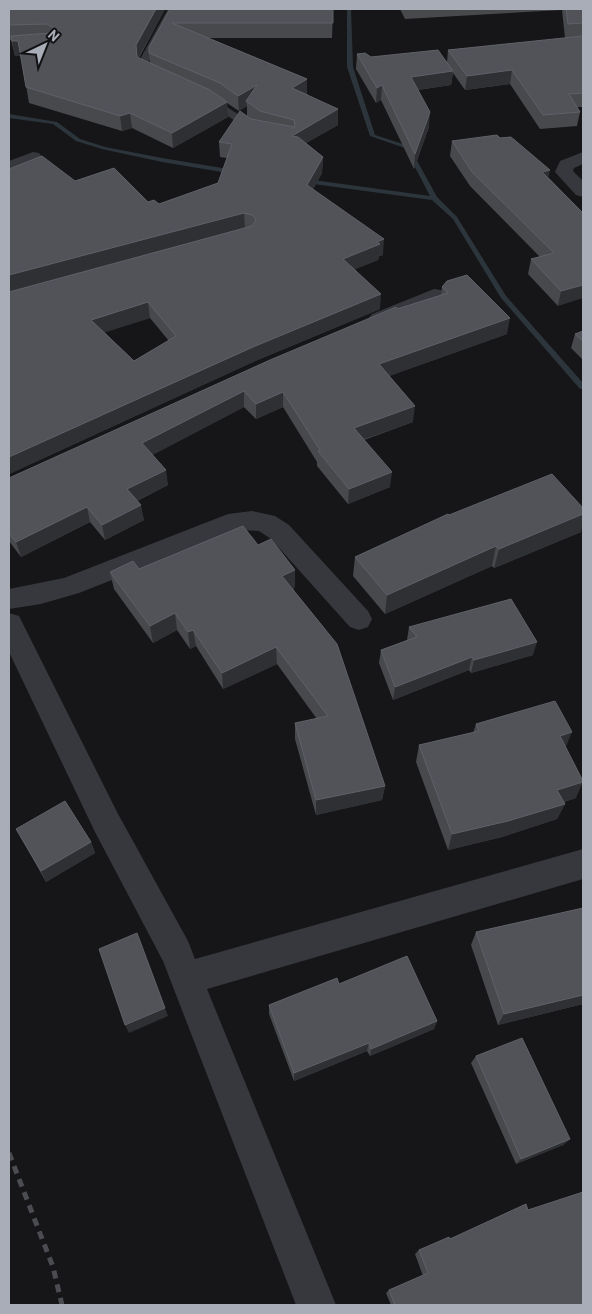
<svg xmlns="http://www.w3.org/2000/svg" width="592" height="1314" font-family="Barlow,sans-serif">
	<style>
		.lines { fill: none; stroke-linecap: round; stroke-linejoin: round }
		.stream { fill: #2c353c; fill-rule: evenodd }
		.service { fill: #37383d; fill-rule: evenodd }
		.minor { fill: #37383d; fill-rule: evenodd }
		.rail { stroke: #4a4c52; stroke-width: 5; stroke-dasharray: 8 6; stroke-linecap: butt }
		.wall { fill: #47494d; fill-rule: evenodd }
		.shaded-wall { fill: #2f3033 }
		.building { fill: #525359; stroke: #5f6168; fill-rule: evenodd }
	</style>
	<rect width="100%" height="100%" fill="#161618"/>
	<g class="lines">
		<g class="stream">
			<path d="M 347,9 L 351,9 L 353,67 L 375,135 L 409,146 L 437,197 L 457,217 L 506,296 L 583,383 L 583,389 L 580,389 L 501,298 L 453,219 L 432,200 L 306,183 L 303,181 L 306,179 L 430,196 L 405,148 L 370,136 L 347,67 Z"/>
			<path d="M 9,114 L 57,122 L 80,139 L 105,147 L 162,158 L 234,170 L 237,172 L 234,174 L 162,162 L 102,149 L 76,141 L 53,124 L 9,118 Z"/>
		</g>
		<g class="service">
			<path d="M 168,9 L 177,9 L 149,61 L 149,68 L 159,74 L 154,77 L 141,72 L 139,61 Z"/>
			<path d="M 208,96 L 212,97 L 260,129 L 255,132 L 251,131 L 204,101 L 203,99 Z"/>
		</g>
		<g class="minor">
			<path d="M 33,152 L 39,153 L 42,157 L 39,161 L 9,172 L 9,161 Z"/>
			<path d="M 583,152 L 583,164 L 574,168 L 573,171 L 583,181 L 583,197 L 576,195 L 555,172 L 560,161 Z"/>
			<path d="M 434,289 L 441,290 L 444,295 L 441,300 L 386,324 L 379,326 L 372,324 L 368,319 L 372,314 Z"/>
			<path d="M 252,511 L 275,516 L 289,525 L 368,611 L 372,619 L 368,627 L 359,630 L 350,627 L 271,539 L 259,531 L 239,530 L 79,593 L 41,604 L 9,609 L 9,589 L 64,578 L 228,514 Z"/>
			<path d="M 9,613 L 19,616 L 117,812 L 188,941 L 195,959 L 583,849 L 583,879 L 207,989 L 336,1305 L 296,1305 L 163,961 L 95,832 L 9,652 Z"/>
		</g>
		<path class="rail" d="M 9,1153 L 53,1267 L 62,1305"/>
	</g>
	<g class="wall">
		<path d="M 9,9 L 165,9 L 139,58 L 150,63 L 149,53 L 170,9 L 333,9 L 332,38 L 208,38 L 307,79 L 307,94 L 338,125 L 306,143 L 323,157 L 322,173 L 313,189 L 383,255 L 379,256 L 378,260 L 355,269 L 380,309 L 253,362 L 9,474 L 9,169 L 75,181 L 148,202 L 159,204 L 218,183 L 227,158 L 220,157 L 219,142 L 247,116 L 247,106 L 239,111 L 227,103 L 228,117 L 173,148 L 132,128 L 122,131 L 29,103 L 21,56 L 15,56 L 11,40 L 9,40 ZM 150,318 L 169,341 L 134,361 L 104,332 Z"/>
		<path d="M 400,9 L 583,9 L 583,107 L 577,107 L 580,112 L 577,126 L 540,129 L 510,84 L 465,90 L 453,73 L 451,85 L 418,90 L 429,127 L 414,169 L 381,100 L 376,103 L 356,69 L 357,54 L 371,57 L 447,62 L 448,50 L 565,38 L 562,10 L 405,19 Z"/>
		<path d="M 500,138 L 549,178 L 583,213 L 558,306 L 528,274 L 531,259 L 540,257 L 470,186 L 450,156 L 452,141 Z"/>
		<path d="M 442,287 L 507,334 L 389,376 L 413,422 L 364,440 L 390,487 L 348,504 L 317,466 L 317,462 L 283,407 L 256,419 L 244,407 L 152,455 L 168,485 L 137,501 L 144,520 L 105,540 L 90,522 L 21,557 L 9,541 L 9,478 L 397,309 L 441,295 Z"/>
		<path d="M 583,331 L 583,360 L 571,348 L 575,334 Z"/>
		<path d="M 449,515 L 581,532 L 494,568 L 492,566 L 385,614 L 353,576 L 355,557 Z"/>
		<path d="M 258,545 L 295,587 L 293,588 L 385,786 L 382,800 L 316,815 L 295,739 L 295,723 L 317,719 L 277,664 L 223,689 L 196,646 L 190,649 L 177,630 L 153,643 L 114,589 L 110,572 L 139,569 Z"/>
		<path d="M 409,627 L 533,655 L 471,673 L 469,670 L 393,700 L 379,663 L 381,650 L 407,640 Z"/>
		<path d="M 476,724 L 566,747 L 576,798 L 564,802 L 565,804 L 557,819 L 502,837 L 448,850 L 416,762 L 419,745 L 473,733 Z"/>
		<path d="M 16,829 L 91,842 L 95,853 L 46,882 Z"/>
		<path d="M 583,908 L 583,1004 L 498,1025 L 471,945 L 476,932 Z"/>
		<path d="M 339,984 L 437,1021 L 434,1029 L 370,1056 L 367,1051 L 294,1081 L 269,1014 L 269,1005 Z"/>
		<path d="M 476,1056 L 570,1139 L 563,1145 L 516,1164 L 471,1063 Z"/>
		<path d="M 528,1210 L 583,1305 L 391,1305 L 386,1293 L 389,1290 L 423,1276 L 415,1254 L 419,1250 Z"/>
	</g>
	<g class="shaded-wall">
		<path d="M 156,9 L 165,9 L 137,60 L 136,45 Z"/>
		<path d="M 12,41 L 18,41 L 21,56 L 15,56 Z"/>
		<path d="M 512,70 L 510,84 L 465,90 L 467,76 Z"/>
		<path d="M 453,71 L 451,85 L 410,91 L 411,77 Z"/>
		<path d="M 307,79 L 307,94 L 292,88 Z"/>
		<path d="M 257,85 L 246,101 L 247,106 L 239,111 L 238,96 Z"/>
		<path d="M 382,85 L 381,100 L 376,103 L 377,88 Z"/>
		<path d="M 227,102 L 228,117 L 173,148 L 172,133 Z"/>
		<path d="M 338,109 L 338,125 L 292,151 L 292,136 Z"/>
		<path d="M 430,112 L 429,127 L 414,169 L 415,154 Z"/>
		<path d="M 130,113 L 132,128 L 122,131 L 120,116 Z"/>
		<path d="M 323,157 L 322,173 L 307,201 L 307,185 Z"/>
		<path d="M 550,170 L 547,184 L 542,172 Z"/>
		<path d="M 244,213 L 245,228 L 9,292 L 9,275 Z"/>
		<path d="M 384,239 L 383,255 L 379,256 L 378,260 L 343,274 L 343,259 Z"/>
		<path d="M 583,285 L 583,298 L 558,306 L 561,291 Z"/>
		<path d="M 381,294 L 380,309 L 253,362 L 9,474 L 9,457 L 253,347 Z"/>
		<path d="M 148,302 L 150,318 L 94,336 L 91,320 Z"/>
		<path d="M 510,318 L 507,334 L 378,380 L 379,364 Z"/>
		<path d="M 244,391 L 244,407 L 145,459 L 142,443 Z"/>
		<path d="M 283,392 L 283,407 L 256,419 L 256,404 Z"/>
		<path d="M 415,406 L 413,422 L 353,443 L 354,428 Z"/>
		<path d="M 166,470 L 168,485 L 130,504 L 127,489 Z"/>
		<path d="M 392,472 L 390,487 L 348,504 L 349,489 Z"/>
		<path d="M 141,505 L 144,520 L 105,540 L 102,525 Z"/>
		<path d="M 87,507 L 90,522 L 21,557 L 16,542 Z"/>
		<path d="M 583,514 L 583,524 L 581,532 L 494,568 L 499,549 Z"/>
		<path d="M 496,546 L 492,566 L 385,614 L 387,595 Z"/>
		<path d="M 295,570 L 295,587 L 283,593 L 282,576 Z"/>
		<path d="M 175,613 L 177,630 L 153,643 L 150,626 Z"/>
		<path d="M 193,630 L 196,646 L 190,649 L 188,632 Z"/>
		<path d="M 537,642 L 533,655 L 471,673 L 474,660 Z"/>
		<path d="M 276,647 L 277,664 L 223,689 L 222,673 Z"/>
		<path d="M 472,657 L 469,670 L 393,700 L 395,687 Z"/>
		<path d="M 572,732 L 565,749 L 560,736 Z"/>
		<path d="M 583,782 L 576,798 L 550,806 L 557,790 Z"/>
		<path d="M 385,786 L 382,800 L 316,815 L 316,800 Z"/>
		<path d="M 565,804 L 557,819 L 502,837 L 448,850 L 452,834 Z"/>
		<path d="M 91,842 L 95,853 L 46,882 L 41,871 Z"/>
		<path d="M 583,995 L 583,1004 L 498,1025 L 504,1014 Z"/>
		<path d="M 165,1008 L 168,1016 L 129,1033 L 125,1025 Z"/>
		<path d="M 437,1021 L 434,1029 L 370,1056 L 371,1049 Z"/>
		<path d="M 369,1043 L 367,1051 L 294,1081 L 294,1073 Z"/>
		<path d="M 570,1139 L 563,1145 L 516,1164 L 521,1159 Z"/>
	</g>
	<g class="building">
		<path d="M 9,9 L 156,9 L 136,45 L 137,57 L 210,90 L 227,102 L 172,133 L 130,113 L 120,116 L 26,87 L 18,41 L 12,41 L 11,36 L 50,33 L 54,29 L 47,24 L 9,25 Z"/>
		<path d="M 170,9 L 333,9 L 333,23 L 172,23 L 307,79 L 292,88 L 338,109 L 292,136 L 298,137 L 323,157 L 307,185 L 384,239 L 377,242 L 380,244 L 343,259 L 381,294 L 253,347 L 9,457 L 9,292 L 252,226 L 256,220 L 252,215 L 244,213 L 9,275 L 9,169 L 42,156 L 75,181 L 114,168 L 148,202 L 154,200 L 159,204 L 218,183 L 232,144 L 219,142 L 240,111 L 251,119 L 295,127 L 294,120 L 260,111 L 246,101 L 257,85 L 238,96 L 220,83 L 149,53 L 149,47 ZM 148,302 L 176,336 L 134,361 L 91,320 Z"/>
		<path d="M 566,9 L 583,9 L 583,23 L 568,24 Z"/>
		<path d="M 583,36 L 583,93 L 569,94 L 580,112 L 543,115 L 512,70 L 467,76 L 448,50 Z"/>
		<path d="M 438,50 L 453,71 L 411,77 L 430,112 L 415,154 L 382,85 L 377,88 L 357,54 L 365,53 L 371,57 Z"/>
		<path d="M 497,135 L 500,138 L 511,137 L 550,170 L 542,172 L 583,213 L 583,285 L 561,291 L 531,259 L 554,253 L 472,172 L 452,141 Z"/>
		<path d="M 467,275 L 510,318 L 379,364 L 415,406 L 354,428 L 392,472 L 349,489 L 318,451 L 320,450 L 283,392 L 256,404 L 244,391 L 142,443 L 166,470 L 127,489 L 141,505 L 102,525 L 87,507 L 16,542 L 9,533 L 9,478 L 270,360 L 396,307 L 397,309 L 448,293 L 442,287 L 447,281 Z"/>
		<path d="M 583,331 L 583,341 L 575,334 Z"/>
		<path d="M 552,474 L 583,508 L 583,514 L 499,549 L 496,546 L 387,595 L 355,557 L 448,514 L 449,515 Z"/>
		<path d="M 243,526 L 258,545 L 271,539 L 295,570 L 282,576 L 337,644 L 385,786 L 316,800 L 295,723 L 328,716 L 276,647 L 222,673 L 193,630 L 188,632 L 175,613 L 150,626 L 110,572 L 133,561 L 139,569 Z"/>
		<path d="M 511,599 L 537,642 L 474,660 L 472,657 L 395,687 L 381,650 L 417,637 L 409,627 Z"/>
		<path d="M 555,701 L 572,732 L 560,736 L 583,781 L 583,782 L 557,790 L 565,804 L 508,821 L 452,834 L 419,745 L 479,731 L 476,724 Z"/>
		<path d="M 65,801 L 91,842 L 41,871 L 16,829 Z"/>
		<path d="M 583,908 L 583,995 L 504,1014 L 476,932 Z"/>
		<path d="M 137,933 L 165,1008 L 125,1025 L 99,949 Z"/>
		<path d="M 407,956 L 437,1021 L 371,1049 L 369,1043 L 294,1073 L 269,1005 L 337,978 L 339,984 Z"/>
		<path d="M 522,1038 L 570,1139 L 521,1159 L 476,1056 Z"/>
		<path d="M 583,1192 L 583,1305 L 395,1305 L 389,1290 L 428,1273 L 419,1250 L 449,1237 L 450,1239 L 526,1204 L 528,1210 Z"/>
	</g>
	<rect width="592" height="1314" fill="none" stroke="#a8adb8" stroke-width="20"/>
	<g transform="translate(45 45) rotate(43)" stroke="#111113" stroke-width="4" paint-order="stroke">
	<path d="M0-4L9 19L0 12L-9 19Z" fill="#a8adb8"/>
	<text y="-8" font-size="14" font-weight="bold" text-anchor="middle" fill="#a8adb8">N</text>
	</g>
</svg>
